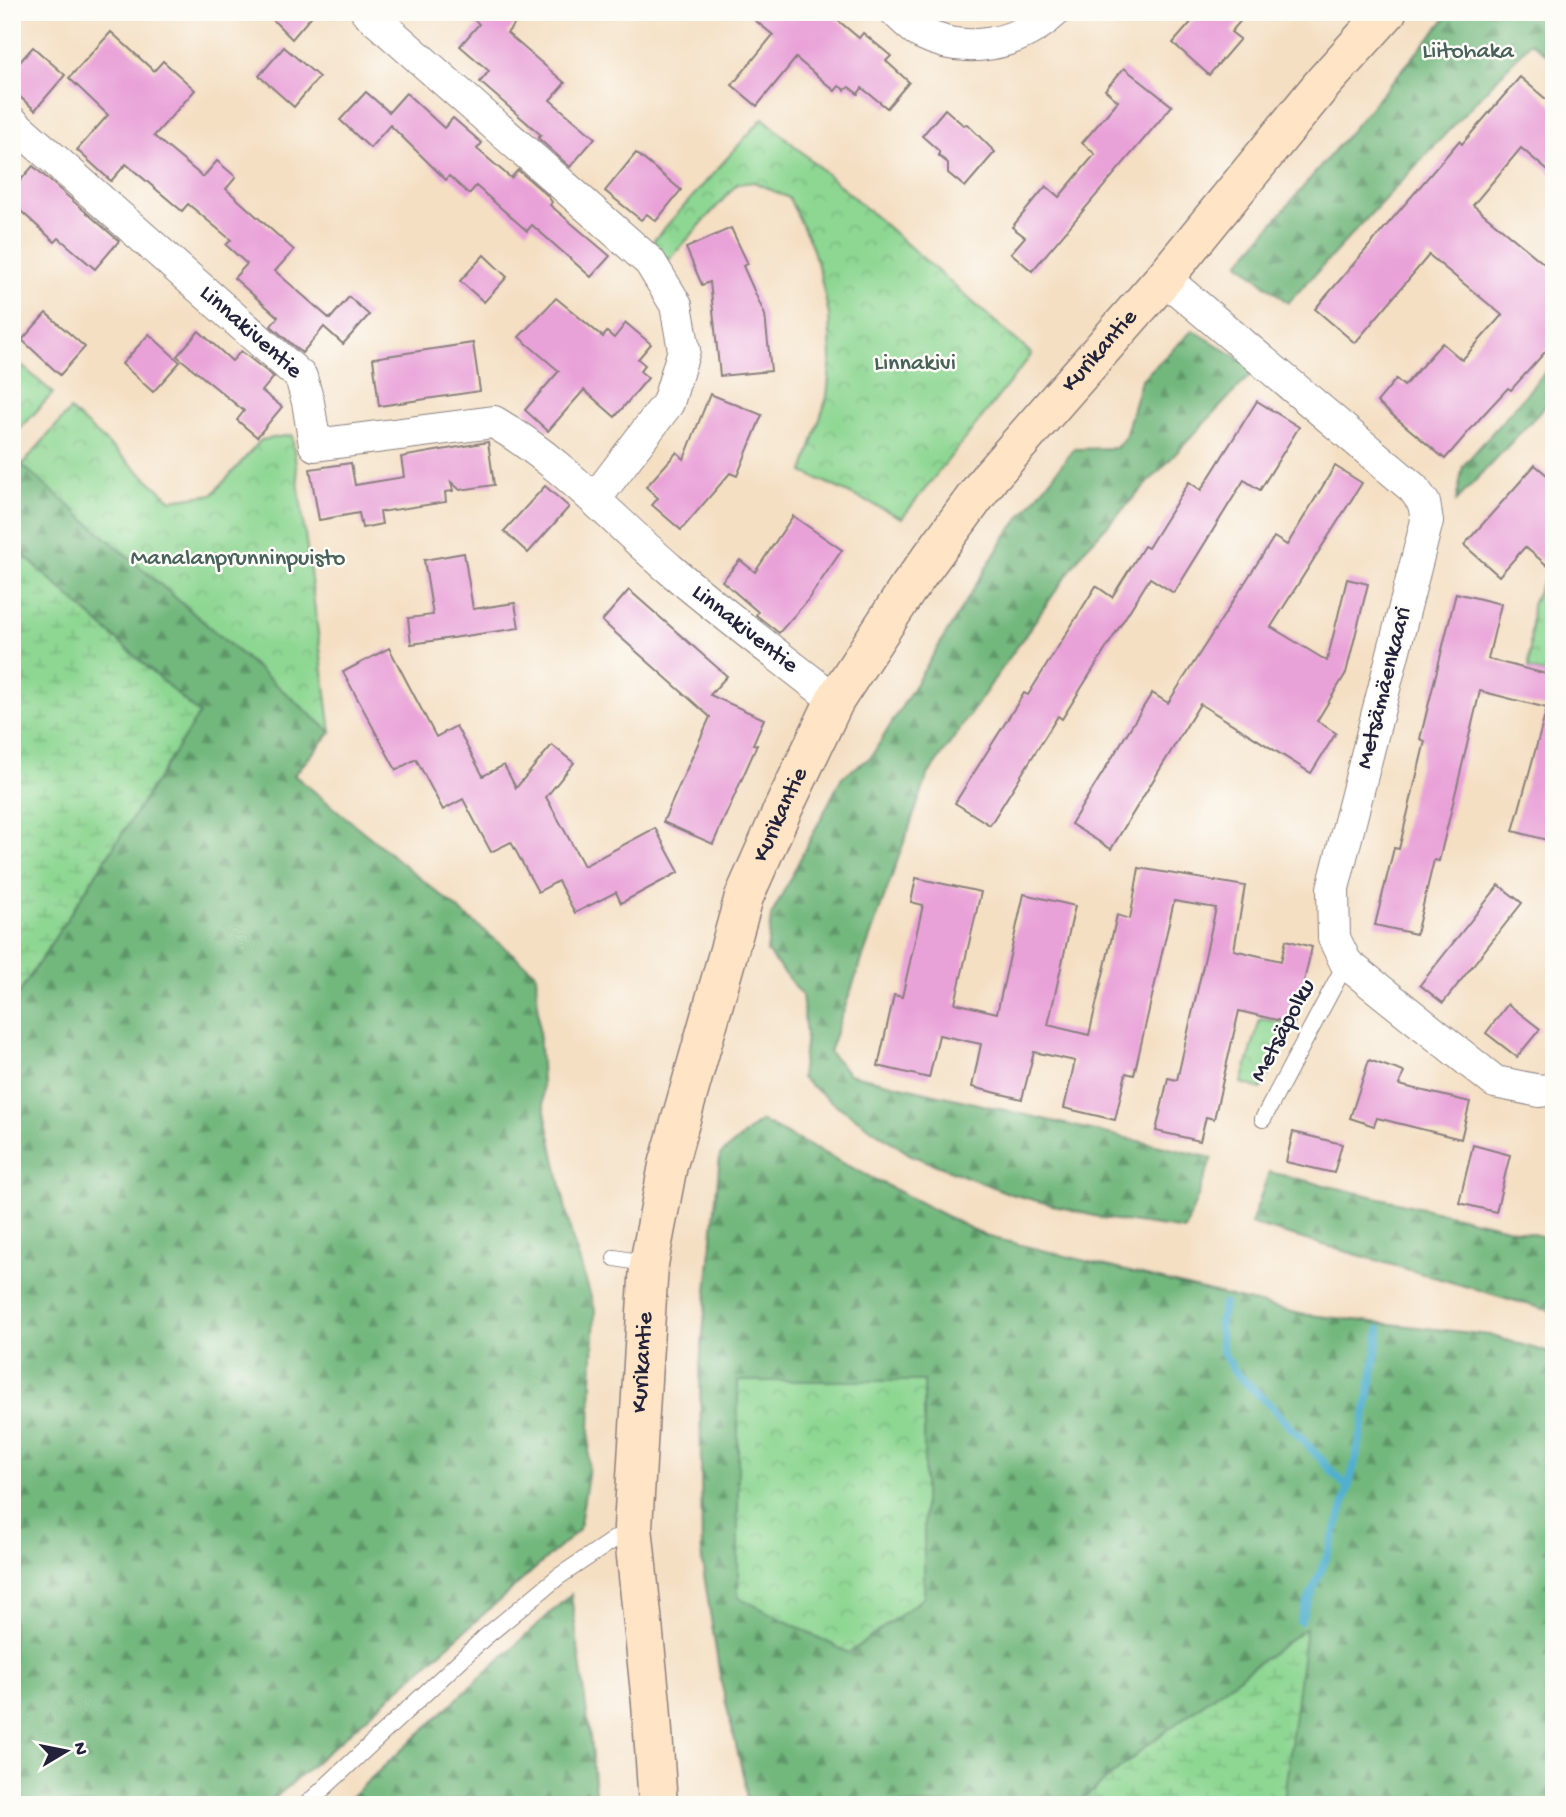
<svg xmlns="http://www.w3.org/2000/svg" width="1566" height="1817" font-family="'Gochi Hand',sans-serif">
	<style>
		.forest { fill: url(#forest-firs); stroke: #4a6d5c; stroke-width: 2; fill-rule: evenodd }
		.wetland { fill: url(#wetland-marsh); stroke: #587c67; stroke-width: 2 }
		.park { fill: url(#park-crowns); stroke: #587c67; stroke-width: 2 }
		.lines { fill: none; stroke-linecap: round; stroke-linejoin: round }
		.stream { stroke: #51b0cf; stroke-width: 8 }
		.building { fill: #e9a2d8 }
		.service-casing { stroke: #8b807f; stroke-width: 18 }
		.minor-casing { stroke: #8b807f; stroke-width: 34 }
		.secondary-casing { stroke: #8b807f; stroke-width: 41 }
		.service { stroke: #fff; stroke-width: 16 }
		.minor { stroke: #fff; stroke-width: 32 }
		.secondary { stroke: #ffe4c6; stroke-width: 38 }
		.labels { text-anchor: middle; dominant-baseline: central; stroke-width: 5; stroke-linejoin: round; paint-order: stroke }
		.park-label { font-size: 24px; fill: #48615a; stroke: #fdfcf7 }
		.street-label { font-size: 24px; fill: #22223b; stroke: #fdfcf7 }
	</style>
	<defs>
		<pattern id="forest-firs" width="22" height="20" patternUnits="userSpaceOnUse" patternTransform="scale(1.75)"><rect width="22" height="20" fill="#72b87d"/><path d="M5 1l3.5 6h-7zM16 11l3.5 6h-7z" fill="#5d9568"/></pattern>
		<pattern id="wetland-marsh" width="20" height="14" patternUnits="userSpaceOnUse" patternTransform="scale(1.75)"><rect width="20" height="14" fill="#8ed793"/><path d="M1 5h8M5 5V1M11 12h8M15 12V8" fill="none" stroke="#7ab880"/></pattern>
		<pattern id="park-crowns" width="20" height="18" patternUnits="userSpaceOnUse" patternTransform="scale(1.75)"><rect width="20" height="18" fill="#8ed793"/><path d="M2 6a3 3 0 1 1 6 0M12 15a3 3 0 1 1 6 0" fill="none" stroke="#7ab880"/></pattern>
	</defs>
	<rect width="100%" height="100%" fill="#fdfcf7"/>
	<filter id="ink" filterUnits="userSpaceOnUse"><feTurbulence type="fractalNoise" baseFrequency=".0143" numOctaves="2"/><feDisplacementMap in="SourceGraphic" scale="14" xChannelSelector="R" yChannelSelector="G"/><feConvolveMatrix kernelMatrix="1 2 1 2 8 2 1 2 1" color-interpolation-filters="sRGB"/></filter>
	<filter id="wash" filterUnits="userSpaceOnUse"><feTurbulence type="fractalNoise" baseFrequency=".00686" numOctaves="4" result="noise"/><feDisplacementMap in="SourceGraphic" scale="28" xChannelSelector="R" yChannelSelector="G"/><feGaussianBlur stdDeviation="1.57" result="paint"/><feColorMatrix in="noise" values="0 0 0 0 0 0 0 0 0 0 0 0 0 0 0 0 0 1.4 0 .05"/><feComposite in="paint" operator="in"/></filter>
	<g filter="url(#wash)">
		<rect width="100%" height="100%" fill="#f4dfc3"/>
		<g class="forest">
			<path d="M 1451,12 L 1554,12 L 1554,61 L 1531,42 L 1288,303 L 1239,263 Z"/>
			<path d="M 1193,330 L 1256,369 L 1085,549 L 928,775 L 829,1052 L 849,1074 L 1212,1158 L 1185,1230 L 1102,1218 L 1011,1194 L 911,1155 L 829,1100 L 801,1078 L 806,1035 L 802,995 L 767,952 L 771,916 L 842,777 L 871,757 L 1005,537 L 1074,449 L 1116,448 L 1125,437 L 1141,380 Z"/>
			<path d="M 1554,362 L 1554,400 L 1552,399 L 1456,501 L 1463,466 Z"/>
			<path d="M 12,456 L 331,732 L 294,775 L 536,973 L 543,1102 L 572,1238 L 595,1309 L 588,1475 L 579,1530 L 267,1805 L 12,1805 L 12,1004 L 199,714 L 12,545 Z"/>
			<path d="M 761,1121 L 985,1236 L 1300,1314 L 1489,1335 L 1554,1354 L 1554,1805 L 1283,1805 L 1305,1629 L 1158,1737 L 1082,1800 L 1080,1805 L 747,1805 L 745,1783 L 721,1682 L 702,1562 L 700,1365 L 720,1155 ZM 738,1381 L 924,1382 L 924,1597 L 738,1597 Z"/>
			<path d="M 1269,1172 L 1554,1239 L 1554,1312 L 1251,1224 Z"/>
			<path d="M 571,1594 L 591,1745 L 596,1805 L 342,1805 Z"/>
		</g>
		<g class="wetland">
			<path d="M 12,545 L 199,714 L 12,1004 Z"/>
			<path d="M 1306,1628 L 1283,1805 L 1080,1805 L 1082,1800 L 1158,1737 Z"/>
		</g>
		<g class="park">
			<path d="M 763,118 L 1032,354 L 902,518 L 803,472 L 827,397 L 831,358 L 829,315 L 819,269 L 811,244 L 789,198 L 754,182 L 737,184 L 668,261 L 652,242 Z"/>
			<path d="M 12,357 L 53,393 L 12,438 Z"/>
			<path d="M 70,410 L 171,500 L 213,494 L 261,440 L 292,435 L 331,732 L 22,465 Z"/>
			<path d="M 1549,567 L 1554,571 L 1554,676 L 1529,669 L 1532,605 Z"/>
			<path d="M 1260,1019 L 1294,1024 L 1261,1089 L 1242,1083 Z"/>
			<path d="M 738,1381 L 924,1381 L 924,1597 L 849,1653 L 738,1597 Z"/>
		</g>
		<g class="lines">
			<g class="stream">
				<path d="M 1224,1304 L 1219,1327 L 1223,1353 L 1236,1373 L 1269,1404 L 1347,1487"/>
				<path d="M 1300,1621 C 1308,1601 1317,1581 1325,1561 C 1353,1487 1368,1407 1380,1329"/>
			</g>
		</g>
		<g id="blocks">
			<g class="building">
				<path d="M 265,12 L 315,12 L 292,39 Z"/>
				<path d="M 465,12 L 525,12 L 507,33 L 565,83 L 550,100 L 595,138 L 570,167 L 538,138 L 541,135 L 480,82 L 489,71 L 460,46 L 479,24 Z"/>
				<path d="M 745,12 L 828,12 L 859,38 L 863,33 L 891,56 L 886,61 L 909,82 L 887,108 L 862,88 L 858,94 L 849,87 L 845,90 L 839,86 L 835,91 L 796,58 L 757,106 L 732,85 L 773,35 Z"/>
				<path d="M 1200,12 L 1248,12 L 1231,32 L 1240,39 L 1209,75 L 1173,43 Z"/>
				<path d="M 111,32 L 154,71 L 163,61 L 195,90 L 154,136 L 203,177 L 217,161 L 236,177 L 226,189 L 294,250 L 275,271 L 330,319 L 349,297 L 369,315 L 343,344 L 324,327 L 302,353 L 271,326 L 278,317 L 234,278 L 247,264 L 226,245 L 231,240 L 188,204 L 182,211 L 126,164 L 111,181 L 77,150 L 108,115 L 69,78 Z"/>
				<path d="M 33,47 L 65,75 L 35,110 L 12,90 L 12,71 Z"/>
				<path d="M 284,47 L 319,77 L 294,107 L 259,76 Z"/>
				<path d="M 1124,68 L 1172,106 L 1032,271 L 1011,253 L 1025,237 L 1012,227 L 1046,186 L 1059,197 L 1095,154 L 1082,143 L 1118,101 L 1105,90 Z"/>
				<path d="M 1520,77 L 1554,106 L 1554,176 L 1521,148 L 1473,205 L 1554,272 L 1554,342 L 1511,390 L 1508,388 L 1482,416 L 1445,459 L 1377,402 L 1396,379 L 1404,386 L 1442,343 L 1462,360 L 1502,315 L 1429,255 L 1355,343 L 1315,309 L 1459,141 L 1462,144 Z"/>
				<path d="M 366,92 L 389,112 L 406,93 L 444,128 L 453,118 L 482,143 L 477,149 L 511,178 L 518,170 L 547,195 L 552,202 L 550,205 L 610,256 L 591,277 L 532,225 L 527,231 L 476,186 L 469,194 L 449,176 L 446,180 L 390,125 L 370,148 L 340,120 Z"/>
				<path d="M 945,109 L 963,125 L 967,124 L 995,152 L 965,187 L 948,173 L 948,163 L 939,156 L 939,151 L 922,136 Z"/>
				<path d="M 636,153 L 681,190 L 656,221 L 647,214 L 641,220 L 605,191 Z"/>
				<path d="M 33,166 L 119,241 L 95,269 L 59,238 L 55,242 L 12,203 L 12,190 Z"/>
				<path d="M 731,228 L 748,264 L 743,266 L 765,315 L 771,371 L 720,376 L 710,282 L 702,285 L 686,248 Z"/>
				<path d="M 484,255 L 507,277 L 484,302 L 460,281 Z"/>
				<path d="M 556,298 L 603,337 L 607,332 L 614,338 L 626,323 L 651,344 L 638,359 L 645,365 L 640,371 L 648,378 L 615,417 L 584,390 L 548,431 L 525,410 L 559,371 L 519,337 Z"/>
				<path d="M 46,313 L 85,347 L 60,375 L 22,340 Z"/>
				<path d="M 199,331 L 232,361 L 241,351 L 274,377 L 262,391 L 282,407 L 257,437 L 237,420 L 244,411 L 177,356 Z"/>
				<path d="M 149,334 L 180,362 L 153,392 L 122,364 Z"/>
				<path d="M 473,343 L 480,391 L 379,406 L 373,358 Z"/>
				<path d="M 710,394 L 762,415 L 737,476 L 730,473 L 681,530 L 652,505 L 658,498 L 646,487 L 677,452 L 684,459 Z"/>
				<path d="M 1257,401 L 1299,427 L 1260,490 L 1244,480 L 1174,593 L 1150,578 L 1062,719 L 1058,716 L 990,825 L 955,803 L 1024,693 L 1028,695 L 1096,586 L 1112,597 L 1144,546 L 1148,548 L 1189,482 L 1201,490 Z"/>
				<path d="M 488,442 L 494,485 L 460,490 L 451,482 L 453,491 L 445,492 L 446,502 L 380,512 L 382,524 L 362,528 L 359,513 L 319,520 L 310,469 L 351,463 L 355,485 L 404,477 L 401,457 Z"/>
				<path d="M 1535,465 L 1554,481 L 1554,571 L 1525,547 L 1499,576 L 1464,545 Z"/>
				<path d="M 1335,466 L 1362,483 L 1271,627 L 1327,661 L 1347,579 L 1368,584 L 1346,673 L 1317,721 L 1336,733 L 1311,773 L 1200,704 L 1111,849 L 1071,824 L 1152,693 L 1168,703 L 1274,537 L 1287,545 Z"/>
				<path d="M 545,486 L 569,507 L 528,553 L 504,531 Z"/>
				<path d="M 793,516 L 842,550 L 807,601 L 779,633 L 756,615 L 758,612 L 722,581 L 740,560 L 755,572 Z"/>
				<path d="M 464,553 L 473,609 L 515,603 L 519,628 L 411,644 L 408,618 L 433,615 L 424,560 Z"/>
				<path d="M 629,590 L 727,676 L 710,695 L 764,719 L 753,744 L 757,745 L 713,844 L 663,822 L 710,717 L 602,621 Z"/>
				<path d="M 1456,593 L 1501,604 L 1488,659 L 1554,676 L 1554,842 L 1513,831 L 1547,708 L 1480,691 L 1439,861 L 1434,860 L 1416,934 L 1375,925 L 1394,848 L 1399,849 L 1425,741 L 1420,739 Z"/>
				<path d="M 389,648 L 436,737 L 456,726 L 483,776 L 504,765 L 516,788 L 552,745 L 574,763 L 546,797 L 584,866 L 655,828 L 679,872 L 621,903 L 616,892 L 575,913 L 558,881 L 538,892 L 511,842 L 491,852 L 463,799 L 443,810 L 416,759 L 396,770 L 343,672 Z"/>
				<path d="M 1139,868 L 1245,886 L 1234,950 L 1281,961 L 1286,940 L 1312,947 L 1294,1024 L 1239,1011 L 1214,1119 L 1206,1117 L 1200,1141 L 1156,1131 L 1168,1078 L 1177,1080 L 1216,908 L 1174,901 L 1134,1075 L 1126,1073 L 1115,1120 L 1064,1108 L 1075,1061 L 1034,1052 L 1022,1099 L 972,1087 L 981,1044 L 939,1035 L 929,1078 L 878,1066 L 894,995 L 902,997 L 923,905 L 911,902 L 916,878 L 981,892 L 955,1003 L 997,1013 L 1024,894 L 1075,906 L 1048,1025 L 1089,1035 L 1117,915 L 1130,919 Z"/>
				<path d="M 1499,885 L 1522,903 L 1443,1003 L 1420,985 Z"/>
				<path d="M 1508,1004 L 1540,1029 L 1517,1057 L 1486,1033 Z"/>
				<path d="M 1369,1060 L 1404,1072 L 1399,1085 L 1470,1102 L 1461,1139 L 1377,1118 L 1374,1126 L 1350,1118 Z"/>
				<path d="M 1293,1132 L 1342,1144 L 1334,1173 L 1286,1162 Z"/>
				<path d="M 1473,1145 L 1510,1155 L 1496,1212 L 1459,1203 Z"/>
			</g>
		</g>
	</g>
	<g filter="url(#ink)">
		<use href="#blocks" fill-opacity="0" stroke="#8b807f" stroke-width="2"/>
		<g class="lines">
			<g class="service-casing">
				<g id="service">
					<path d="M 1263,1119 L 1346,963"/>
					<path d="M 615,1258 L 649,1264"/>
					<path d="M 306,1805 L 484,1638 L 558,1577 L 631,1528"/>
				</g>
			</g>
			<g class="minor-casing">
				<g id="minor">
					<path d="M 367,12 L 650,262 L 676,305 L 684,350 L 668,403 L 595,499"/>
					<path d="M 896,12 C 904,19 912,28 921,33 C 966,56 1017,45 1054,12"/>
					<path id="s1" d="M 12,122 L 301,377 L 308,402 L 315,445 L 494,422 C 561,461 613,520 671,570 C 724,615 780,657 835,700"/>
					<path d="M 1164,278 L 1413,488 L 1424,503 L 1427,521 L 1333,888 L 1334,938 L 1346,963 L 1495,1082 L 1540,1091 L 1554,1089"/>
				</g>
			</g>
			<g class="secondary-casing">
				<g id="secondary">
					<path id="s2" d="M 658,1805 L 651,1703 L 633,1527 L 649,1264 L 668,1165 L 744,897 L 782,811 L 835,700 L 907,590 L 990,477 L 1164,278 L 1324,82 L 1387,12"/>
				</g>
			</g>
			<use href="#service" class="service"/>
			<use href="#minor" class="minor"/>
			<use href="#secondary" class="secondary"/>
		</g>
	</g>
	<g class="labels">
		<g class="park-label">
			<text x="1468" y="52">Liitohaka</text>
			<text x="915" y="364">Linnakivi</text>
			<text x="238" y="559">Manalanprunninpuisto</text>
		</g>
		<g class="street-label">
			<text stroke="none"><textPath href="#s1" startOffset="318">Linnakiventie</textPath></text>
			<text stroke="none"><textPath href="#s2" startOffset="1578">Kurikantie</textPath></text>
			<text stroke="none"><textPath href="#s1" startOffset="961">Linnakiventie</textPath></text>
			<text transform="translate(1385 688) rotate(-76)">Metsämäenkaari</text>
			<text stroke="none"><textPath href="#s2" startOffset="1012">Kurikantie</textPath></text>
			<text transform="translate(1284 1031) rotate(-62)">Metsäpolku</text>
			<text stroke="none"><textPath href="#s2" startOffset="444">Kurikantie</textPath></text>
		</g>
	</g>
	<rect width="1566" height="1817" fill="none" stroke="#fdfcf7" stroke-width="42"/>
	<g transform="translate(66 1751) rotate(80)" stroke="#fdfcf7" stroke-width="5" paint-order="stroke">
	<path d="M0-5L12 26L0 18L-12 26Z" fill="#22223b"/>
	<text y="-10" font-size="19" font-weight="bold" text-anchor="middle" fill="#22223b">N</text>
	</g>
</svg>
